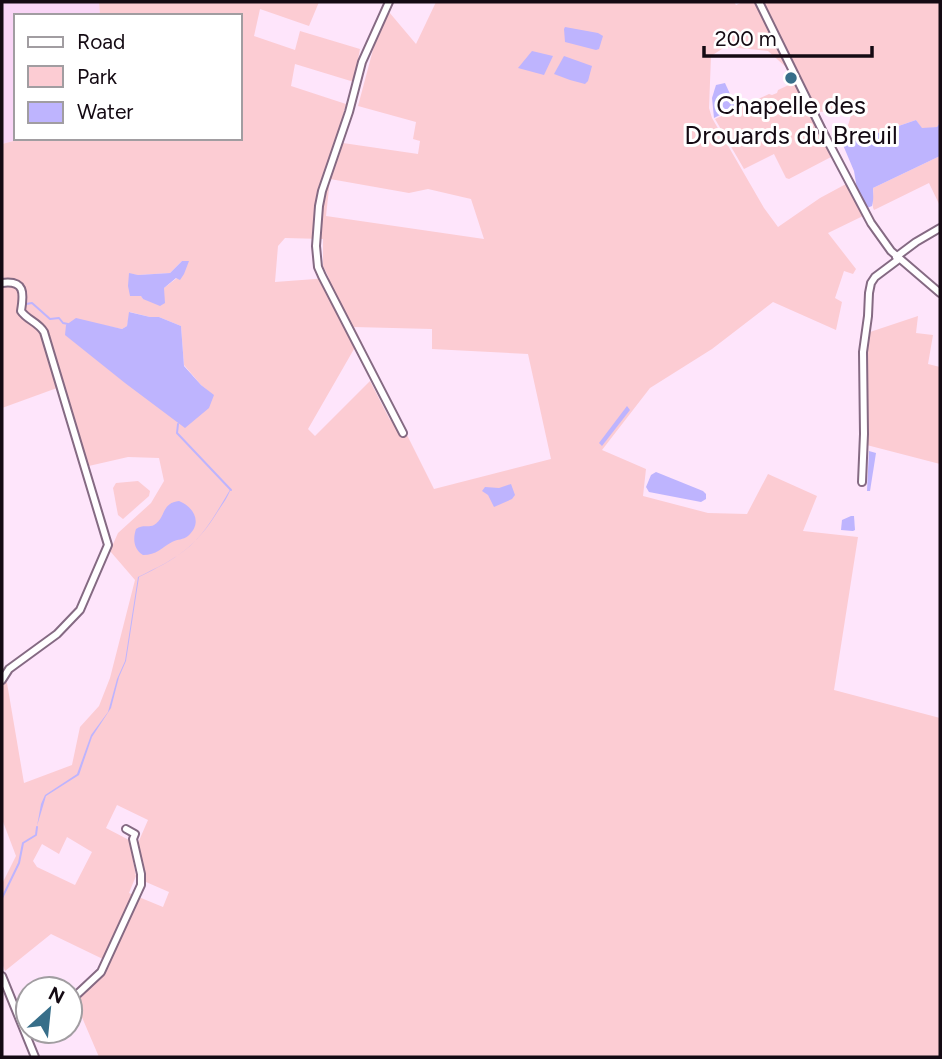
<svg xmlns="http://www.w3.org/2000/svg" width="942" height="1059" font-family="Figtree,sans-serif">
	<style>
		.built { fill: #f9d5f6 }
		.green { fill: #fcccd3; fill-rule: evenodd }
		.water { fill: #beb4fe }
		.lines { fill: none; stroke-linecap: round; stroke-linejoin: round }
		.stream { stroke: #beb4fe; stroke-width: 2 }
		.minor-casing { stroke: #856a83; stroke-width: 10 }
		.minor { stroke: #fff; stroke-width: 6 }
		.poi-dot { fill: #376e89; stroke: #fff; stroke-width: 2.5 }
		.labels { text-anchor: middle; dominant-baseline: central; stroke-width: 6; stroke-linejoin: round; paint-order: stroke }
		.poi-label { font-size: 26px; fill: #140a13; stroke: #fff }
	</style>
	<rect width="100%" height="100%" fill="#fee5fb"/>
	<path class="built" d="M 2,2 L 99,2 L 100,16 L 16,16 L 16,138 L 25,138 L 2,144 Z"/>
	<g class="green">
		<path d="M 99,2 L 319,2 L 309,26 L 260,9 L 254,36 L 295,50 L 300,31 L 360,49 L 354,82 L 295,64 L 291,86 L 346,104 L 336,142 L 418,154 L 420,141 L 413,139 L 416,122 L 358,106 L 374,46 L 389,12 L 416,44 L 436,2 L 734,2 L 736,5 L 743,2 L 940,2 L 940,123 L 937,127 L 922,129 L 916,120 L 843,145 L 838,141 C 848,129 852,119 851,104 L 830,111 L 818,112 L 794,65 L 787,68 L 768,51 L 749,49 L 725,47 L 711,56 L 709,108 L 712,118 L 764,208 L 778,227 L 820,198 L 846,184 L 863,216 L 828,233 L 856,269 L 853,274 L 844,271 L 835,298 L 842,302 L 836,330 L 773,302 L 712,349 L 650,388 L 602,450 L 646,469 L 643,496 L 708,513 L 747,514 L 768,474 L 817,496 L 803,531 L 858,537 L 834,690 L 940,718 L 940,1057 L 99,1057 L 75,1001 L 96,982 L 109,962 L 51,934 L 5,971 L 2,963 L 2,884 L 16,856 L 2,819 L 2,680 L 7,683 L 24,783 L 72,765 L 80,727 L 99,706 L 110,678 L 135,580 L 110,551 L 118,533 L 151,503 L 164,481 L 159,458 L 128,457 L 80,468 L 57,388 L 2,408 L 2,287 L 4,282 L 2,279 L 2,144 L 25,138 L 240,138 L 240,16 L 100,16 ZM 330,179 L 409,193 L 428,189 L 471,199 L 484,239 L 326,216 ZM 285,238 L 323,239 L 323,266 L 329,278 L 275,282 L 278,246 ZM 182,261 L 177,278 L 164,288 L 143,299 L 129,274 L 138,275 L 170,273 ZM 130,312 L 150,317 L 159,317 L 181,326 L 184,365 L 201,385 L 213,395 L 102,325 L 122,329 L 127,326 ZM 354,327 L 432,329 L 432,349 L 528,354 L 551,459 L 434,489 L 398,417 L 390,420 L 370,381 L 315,436 L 308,429 L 354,349 L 362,343 ZM 117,805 L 148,820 L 138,843 L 146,882 L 169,892 L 163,907 L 129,893 L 136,876 L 129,840 L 106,828 ZM 67,837 L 92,852 L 75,885 L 37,867 L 33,861 L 42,844 L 59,854 Z"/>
		<path d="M 795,82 L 831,157 L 789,179 L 786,178 L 774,154 L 744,169 L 715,119 L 769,94 L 772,95 L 777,93 L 778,90 Z"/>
		<path d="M 940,156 L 940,206 L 929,183 L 874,210 C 871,204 874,196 873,188 Z"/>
		<path d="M 918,316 L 916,333 L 933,335 L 928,364 L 940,367 L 940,464 L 859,443 L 860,338 L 868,341 L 870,332 Z"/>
		<path d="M 138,481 L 150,491 L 149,496 L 123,519 L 118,515 L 113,488 L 116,483 Z"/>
	</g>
	<g class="water">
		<path d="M 565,27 L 598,33 L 603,36 L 599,49 L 596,50 L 565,42 L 564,29 Z"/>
		<path d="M 532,51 L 553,56 L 544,75 L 518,68 Z"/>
		<path d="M 564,56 L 592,66 L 588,81 L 585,84 L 570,80 L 554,74 Z"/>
		<path d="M 725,83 L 736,107 L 714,118 L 712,98 L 716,85 Z"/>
		<path d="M 916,120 L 922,128 L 937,127 L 940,123 L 940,156 L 873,188 C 873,195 874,199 872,206 L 867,208 L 857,189 L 854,171 L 843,145 Z"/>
		<path d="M 182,261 L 189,261 L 184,274 L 180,280 L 176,278 L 164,288 L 165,303 L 160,306 L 143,299 L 141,296 L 130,296 L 128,286 L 129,273 L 138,275 L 170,273 Z"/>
		<path d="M 129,312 L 150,317 L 159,317 L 181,326 L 184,366 L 201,385 L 214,395 L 209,408 L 185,428 L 125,383 L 65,335 L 66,325 L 76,318 L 122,329 L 127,326 Z"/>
		<path d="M 627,406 L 630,410 L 602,446 L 599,443 Z"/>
		<path d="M 869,451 L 876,453 L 870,491 L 867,491 Z"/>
		<path d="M 656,472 L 703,491 L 706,494 L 706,499 L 701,502 L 649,492 L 646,487 L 651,475 Z"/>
		<path d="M 511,484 L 515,495 L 512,499 L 494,507 L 488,495 L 482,491 L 485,487 L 499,488 Z"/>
		<path d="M 231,488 C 229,495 223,504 218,511 C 196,547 176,559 139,577 L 126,661 L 119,677 L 111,708 L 92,737 L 79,775 L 46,796 L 37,826 L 41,804 L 45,795 L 77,774 L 91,735 L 108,712 L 117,679 L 125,661 L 138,577 C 156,568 174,560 190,546 C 207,531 219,508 231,488 Z"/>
		<path d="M 179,501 C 194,507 203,523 188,536 C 183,540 178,539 172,542 C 161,548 157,555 143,555 C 133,549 133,538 136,529 C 143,524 148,528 154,525 C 166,518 161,503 179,501 Z"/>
		<path d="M 851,516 L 854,516 L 855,530 L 853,531 L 841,530 L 842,520 Z"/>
	</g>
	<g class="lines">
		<g class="stream">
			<path d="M 2,277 L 3,279"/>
			<path d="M 26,304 L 32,303 L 50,319 L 59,318 L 63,323 L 68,324"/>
			<path d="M 178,424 L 177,433 L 231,490"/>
			<path d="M 2,898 L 19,863 L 23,843 L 36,835 L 37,827"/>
		</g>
		<g class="minor-casing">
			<g id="minor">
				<path d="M 389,2 L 362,62 L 349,112 L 322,191 L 319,206 L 316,246 L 318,267 L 322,276 L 403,433"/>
				<path d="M 759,2 L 823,132 L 871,223 L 891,251 L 940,293"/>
				<path d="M 896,257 L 916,242 L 940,228"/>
				<path d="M 2,283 C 25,280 24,293 21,311 C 27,320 38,322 44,332 L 108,545 L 80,610 L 57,634 L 9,669 L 2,680"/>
				<path d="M 862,482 L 864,434 L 863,352 L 868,316 L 869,293 L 871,283 L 875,277 L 899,259"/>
				<path d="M 2,976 L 35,1057"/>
				<path d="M 70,1001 L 101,972 L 141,885 L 141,874 L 133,839 L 135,834 L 126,829"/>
			</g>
		</g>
		<use href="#minor" class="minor"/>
	</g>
	<circle class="poi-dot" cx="791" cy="78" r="7"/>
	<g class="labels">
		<g class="poi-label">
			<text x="791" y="105">Chapelle des<tspan x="791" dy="30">Drouards du Breuil</tspan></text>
		</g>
	</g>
	<rect width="942" height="1059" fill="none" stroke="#140a13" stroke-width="7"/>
	<rect x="14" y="14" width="228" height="126" fill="#ffffff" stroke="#a19da1" stroke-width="2"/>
	<rect x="28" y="37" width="35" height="10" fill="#ffffff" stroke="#a19da1" stroke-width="2"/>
	<text x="77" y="49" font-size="21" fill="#140a13">Road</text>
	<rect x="28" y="66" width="35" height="21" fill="#fcccd3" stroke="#a19da1" stroke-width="2"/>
	<text x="77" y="84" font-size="21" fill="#140a13">Park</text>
	<rect x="28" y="102" width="35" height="21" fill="#beb4fe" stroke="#a19da1" stroke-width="2"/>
	<text x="77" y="119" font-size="21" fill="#140a13">Water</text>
	<g transform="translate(49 1010) rotate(27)"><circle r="33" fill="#ffffff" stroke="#a19da1" stroke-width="2"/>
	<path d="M0-5L12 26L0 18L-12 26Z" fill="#376e89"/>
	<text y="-10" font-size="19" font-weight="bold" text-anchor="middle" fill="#140a13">N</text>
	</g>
	<path d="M704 46v10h168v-10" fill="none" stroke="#140a13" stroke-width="3.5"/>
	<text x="715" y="46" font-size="21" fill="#140a13" stroke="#ffffff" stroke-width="5" paint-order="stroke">200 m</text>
</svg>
